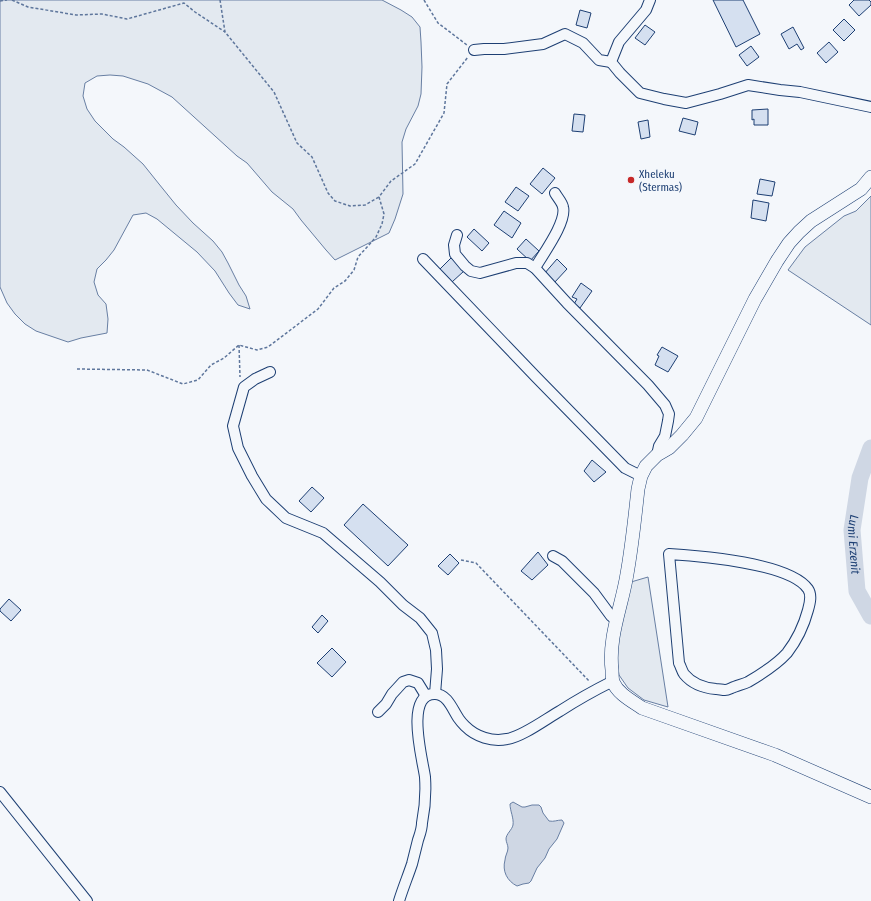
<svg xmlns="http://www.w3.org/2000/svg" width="871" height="901" font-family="'Fira Sans Condensed',sans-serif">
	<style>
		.green { fill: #e3e9f0; stroke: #687fa3 }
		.water { fill: #cfd7e4; stroke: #687fa3 }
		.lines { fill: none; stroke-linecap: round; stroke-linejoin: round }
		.river { stroke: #cfd7e4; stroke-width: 17 }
		.building { fill: #d5e0f0; stroke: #1d3f73 }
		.minor-casing { stroke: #1d3f73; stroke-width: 12 }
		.major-casing { stroke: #1d3f73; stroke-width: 14 }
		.path { stroke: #5e769c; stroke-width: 1.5; stroke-dasharray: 3 2; stroke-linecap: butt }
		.minor { stroke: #f4f7fb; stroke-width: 10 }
		.major { stroke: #f4f7fb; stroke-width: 13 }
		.poi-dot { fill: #c62828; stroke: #f4f7fb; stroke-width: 1.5 }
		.labels { text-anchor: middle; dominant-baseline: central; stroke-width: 3; stroke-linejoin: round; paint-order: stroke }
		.poi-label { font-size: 11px; fill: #1d3f73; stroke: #f4f7fb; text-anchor: start }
		.water-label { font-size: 12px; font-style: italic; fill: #1d3f73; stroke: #f4f7fb }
	</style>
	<rect width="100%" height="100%" fill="#f4f7fb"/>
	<g class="green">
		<path d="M 0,0 L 382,0 L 401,10 L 412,17 L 420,27 L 421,42 L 422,67 L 421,94 L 418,106 L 406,129 L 402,142 L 403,194 L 395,219 L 389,233 L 335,260 L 326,250 L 301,220 L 293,209 L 272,192 L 247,163 L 237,156 L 172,97 L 148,84 L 123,76 L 110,75 L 97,76 L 85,83 L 83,96 L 87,109 L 95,121 L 113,139 L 124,147 L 143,164 L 159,184 L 176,205 L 193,223 L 213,241 L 222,252 L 228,263 L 239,285 L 246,296 L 250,309 L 238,305 L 229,293 L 215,271 L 197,252 L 157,219 L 146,213 L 133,215 L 114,250 L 106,260 L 97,269 L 94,282 L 98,295 L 106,304 L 108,319 L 107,333 L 81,338 L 68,342 L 36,331 L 25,324 L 15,314 L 7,303 L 0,287 Z"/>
		<path d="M 871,196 L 871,325 L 788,270 L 805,247 L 844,216 L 856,211 Z"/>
		<path d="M 648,577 L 668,707 L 644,700 L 628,688 L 619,675 L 616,654 L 622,621 L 631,582 Z"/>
	</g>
	<path class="water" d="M 513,802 L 522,807 L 525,807 L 532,805 L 539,805 L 541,807 L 543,813 L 549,821 C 554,822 557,820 562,820 L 564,823 L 557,839 L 549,849 L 545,858 L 537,868 L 531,881 L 529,883 L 523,884 L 517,886 C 507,881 502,871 505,860 C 505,856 508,852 508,848 C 508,845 506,842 506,839 C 506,834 512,830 513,825 C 514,818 510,811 510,804 Z"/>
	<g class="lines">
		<path class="river" id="s1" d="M 871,448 L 860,478 L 852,530 L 857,591 L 871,616"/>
	</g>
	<g class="building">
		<path d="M 713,0 L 743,0 L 760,34 L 736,47 Z"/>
		<path d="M 854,0 L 869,0 L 871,2 L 871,5 L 859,16 L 849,5 Z"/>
		<path d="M 580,10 L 591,13 L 587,28 L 576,25 Z"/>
		<path d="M 844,19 L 855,30 L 844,41 L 833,30 Z"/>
		<path d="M 645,25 L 655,32 L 645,45 L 635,38 Z"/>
		<path d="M 793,27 L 804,48 L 801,50 L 797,44 L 789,49 L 781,34 Z"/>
		<path d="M 829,42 L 838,52 L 826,63 L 817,53 Z"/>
		<path d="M 751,46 L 759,57 L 747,66 L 739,55 Z"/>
		<path d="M 768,109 L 768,125 L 754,125 L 754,119 L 752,120 L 752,110 Z"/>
		<path d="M 574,114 L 585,115 L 583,132 L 572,131 Z"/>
		<path d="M 683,118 L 698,122 L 695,135 L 679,131 Z"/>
		<path d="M 648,120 L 650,137 L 641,139 L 638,122 Z"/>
		<path d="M 543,168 L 555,178 L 542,194 L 530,184 Z"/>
		<path d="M 760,179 L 775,182 L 772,196 L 757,194 Z"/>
		<path d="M 516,187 L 529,196 L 518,211 L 505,202 Z"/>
		<path d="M 753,200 L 769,203 L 766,221 L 751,218 Z"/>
		<path d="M 504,211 L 521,223 L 512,238 L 494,225 Z"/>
		<path d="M 474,229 L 489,243 L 482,251 L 467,237 Z"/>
		<path d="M 526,239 L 539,251 L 530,261 L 517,249 Z"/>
		<path d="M 451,258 L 464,271 L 452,282 L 440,269 Z"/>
		<path d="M 557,259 L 567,269 L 554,283 L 544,274 Z"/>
		<path d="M 581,283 L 592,291 L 580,308 L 574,304 L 577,299 L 572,297 Z"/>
		<path d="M 662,347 L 678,356 L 668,372 L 655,365 L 659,356 L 657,355 Z"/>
		<path d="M 592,460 L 606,472 L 594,482 L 584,471 Z"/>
		<path d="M 312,487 L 324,498 L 311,512 L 299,501 Z"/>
		<path d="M 363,504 L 408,545 L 388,566 L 344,525 Z"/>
		<path d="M 538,552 L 548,565 L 532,580 L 521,571 Z"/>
		<path d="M 450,554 L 459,563 L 448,575 L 438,566 Z"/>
		<path d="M 9,599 L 21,610 L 11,621 L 0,611 L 0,609 Z"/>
		<path d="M 322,615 L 328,621 L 318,633 L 312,627 Z"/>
		<path d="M 332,648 L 346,662 L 332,677 L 317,663 Z"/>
	</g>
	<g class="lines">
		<g class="minor-casing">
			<g id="minor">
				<path d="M 650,0 L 646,10 L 619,42 L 611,62 L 620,73 L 640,93 L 664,99 L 686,103 L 720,94 L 748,85 L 780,90 L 800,92 L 871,107"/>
				<path d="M 474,50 L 484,49 L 504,49 L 543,44 L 565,34 L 583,43 L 599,60 L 611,62"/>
				<path d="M 457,235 L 454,245 L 455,254 L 465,266 L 471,271 L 480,273 L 516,263 L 527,263 L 535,268 L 567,303 L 648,385 L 665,405 L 669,414 L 668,421 L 665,436 L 659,446 L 657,455"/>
				<path d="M 423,259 L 536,377 L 625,468 L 641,476"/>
				<path d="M 535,268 C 543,254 567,222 563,207 C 562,202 557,197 555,193"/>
				<path d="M 270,372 L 255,379 L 244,387 L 233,426 L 238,448 L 252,476 L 266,499 L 286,518 L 323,533 L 380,582 L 403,605 L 420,618 L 432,633 L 436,650 L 437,669 L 435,694"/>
				<path d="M 669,554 C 700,556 790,563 808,589 C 812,595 810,603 808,610 C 804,625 797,640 787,653 C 778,663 760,675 748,682 C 744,684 739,685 734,687 C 731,688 728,690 725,690 C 722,690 719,689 716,689 C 704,688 693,685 684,674 C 682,671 681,667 679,663 Z"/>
				<path d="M 553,556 L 562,561 L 594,593 L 611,616 L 617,621"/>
				<path d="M 378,712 L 386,704 L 392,694 L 403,682 L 409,680 L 418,683 L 426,696"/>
				<path d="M 0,792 L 87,901"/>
				<path d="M 399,901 C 403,888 408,876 412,864 C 414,856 416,848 418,840 C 420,834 422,829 422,823 C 425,808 426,792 425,777 C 423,761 404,693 435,694 C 448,694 453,711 459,719 C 461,722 463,724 465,726 C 476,737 492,742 507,739 C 522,737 546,719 560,711 C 577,700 595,690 613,681"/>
			</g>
		</g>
		<g class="major-casing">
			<path id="major" d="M 871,177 L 861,189 L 811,221 L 799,232 L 789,243 L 777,261 L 755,299 L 696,418 L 682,435 L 669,448 L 657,455 L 646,466 L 641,476 L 638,489 C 635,517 632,546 627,574 C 622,606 608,637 612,670 C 612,674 612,678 613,682 C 618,694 632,701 642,708 L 775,755 L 871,797"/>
		</g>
		<g class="path">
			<path d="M 12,0 L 28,7 L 76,15 L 102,14 L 127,19 L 184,3 L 195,12 L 225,32"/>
			<path d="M 220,0 L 225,32 L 274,92 L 297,143 L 312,157 L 328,193 L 335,201 L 350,206 L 365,205 L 379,197"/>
			<path d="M 424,0 L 438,23 L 467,45"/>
			<path d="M 0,1 L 7,0"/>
			<path d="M 239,345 L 240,377"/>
			<path d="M 77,369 L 147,370 L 183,384 L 198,380 L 211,365 L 224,358 L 239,345 L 257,350 L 268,347 L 318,309 L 334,288 L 345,281 L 354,270 L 358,257 L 376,237 L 382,224 L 384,214 L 379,197 L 391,181 L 415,164 L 444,113 L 447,84 L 468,57"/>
			<path d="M 461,560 L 476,563 L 590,682"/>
		</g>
		<use href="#minor" class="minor"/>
		<use href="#major" class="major"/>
	</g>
	<circle class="poi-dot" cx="631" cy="180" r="4"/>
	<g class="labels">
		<g class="poi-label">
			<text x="639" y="174">Xheleku<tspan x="639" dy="13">(Stermas)</tspan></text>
		</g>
		<g class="water-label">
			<text stroke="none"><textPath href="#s1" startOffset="99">Lumi Erzenit</textPath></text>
		</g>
	</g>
</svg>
